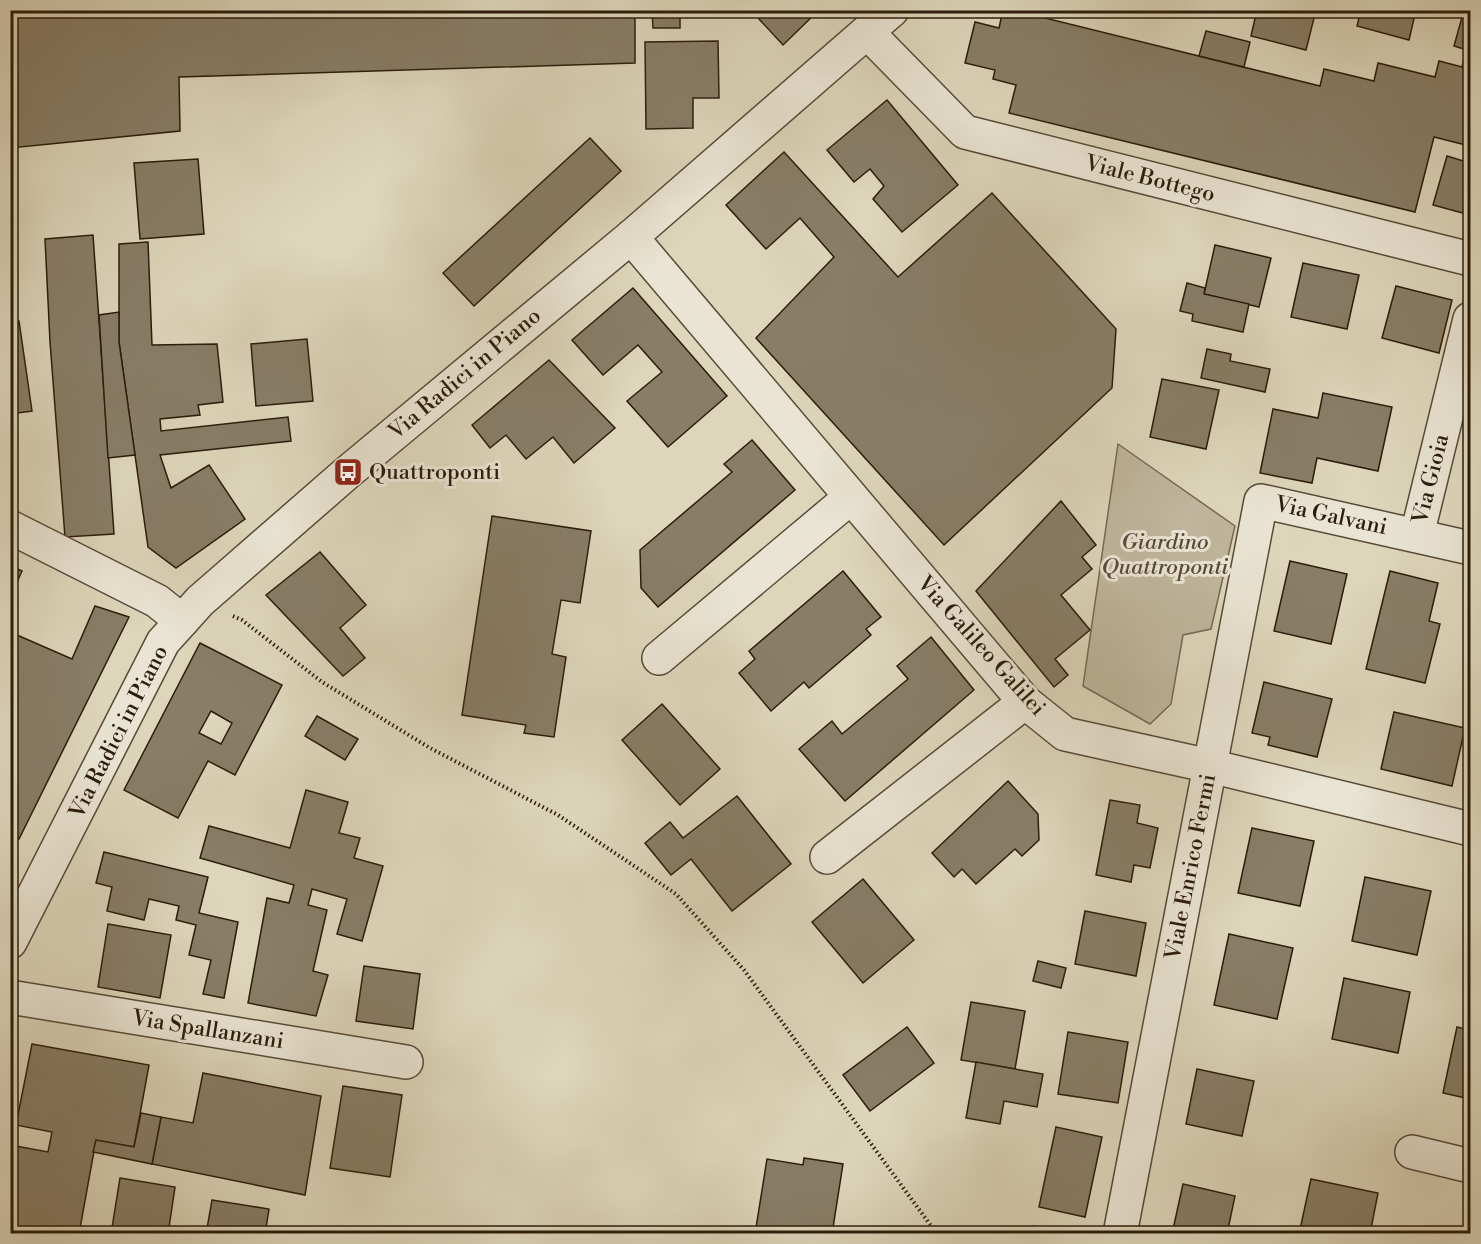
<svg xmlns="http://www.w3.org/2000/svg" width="1481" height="1244" font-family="'Libre Bodoni',serif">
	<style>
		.green { fill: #bfb69d; stroke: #766954; stroke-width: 1.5 }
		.building { fill: #887d67; stroke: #2c1c0c; stroke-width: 1.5; fill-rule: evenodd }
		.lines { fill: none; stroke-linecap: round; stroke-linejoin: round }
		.minor-casing { stroke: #584a38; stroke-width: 36 }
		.path { stroke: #2c1c0c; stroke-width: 4; stroke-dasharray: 1.5 3; stroke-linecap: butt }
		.minor { stroke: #e9e4d3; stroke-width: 33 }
		.labels { text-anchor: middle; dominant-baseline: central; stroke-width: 6; stroke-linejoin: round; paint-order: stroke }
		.street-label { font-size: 22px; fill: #2c1c0c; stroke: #e9e4d3 }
		.poi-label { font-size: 22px; fill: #2c1c0c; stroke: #e9e4d3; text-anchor: start }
		.park-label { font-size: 22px; font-style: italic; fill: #584a38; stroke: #e9e4d3 }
	</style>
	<rect width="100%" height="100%" fill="#ddd6bb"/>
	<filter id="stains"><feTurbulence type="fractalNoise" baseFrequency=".00333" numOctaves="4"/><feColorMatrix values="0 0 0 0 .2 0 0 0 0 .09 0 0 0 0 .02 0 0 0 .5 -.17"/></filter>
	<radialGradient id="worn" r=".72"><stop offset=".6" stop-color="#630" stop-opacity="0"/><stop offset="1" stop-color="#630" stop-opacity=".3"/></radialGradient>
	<path class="green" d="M 1118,444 L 1235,526 L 1211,629 L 1183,635 L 1171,704 L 1150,724 L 1083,686 Z"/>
	<g class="building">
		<path d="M 10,10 L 635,10 L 635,63 L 179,77 L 180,131 L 10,148 Z"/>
		<path d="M 652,10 L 723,10 L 723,12 L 680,13 L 680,28 L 653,28 Z"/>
		<path d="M 768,10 L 819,10 L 783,45 L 759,19 Z"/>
		<path d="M 1003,10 L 1043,10 L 1041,17 L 1320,86 L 1324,69 L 1374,81 L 1378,63 L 1435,77 L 1439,61 L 1470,69 L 1470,129 L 1466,145 L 1434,137 L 1415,212 L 1009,113 L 1016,85 L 993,79 L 995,70 L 965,63 L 975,22 L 999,28 Z"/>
		<path d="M 1257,10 L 1316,10 L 1306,50 L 1251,36 Z"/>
		<path d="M 1361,10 L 1416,10 L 1409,40 L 1357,26 Z"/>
		<path d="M 1464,10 L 1470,10 L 1470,51 L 1454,46 Z"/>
		<path d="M 1206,31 L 1250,42 L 1244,67 L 1199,56 Z"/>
		<path d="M 718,41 L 719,98 L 693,98 L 693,128 L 646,129 L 645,42 Z"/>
		<path d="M 1466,50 L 1470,51 L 1470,69 L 1462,67 Z"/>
		<path d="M 887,100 L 958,185 L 902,232 L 873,199 L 884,186 L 870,169 L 854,182 L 827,150 Z"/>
		<path d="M 590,138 L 621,171 L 474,306 L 443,273 Z"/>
		<path d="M 784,152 L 898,277 L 992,193 L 1116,329 L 1112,388 L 944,545 L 756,338 L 834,257 L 800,218 L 766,249 L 726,205 Z"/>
		<path d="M 1447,156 L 1470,163 L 1470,215 L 1433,205 Z"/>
		<path d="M 198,159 L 204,234 L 140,239 L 134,163 Z"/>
		<path d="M 93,235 L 114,534 L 65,537 L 50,342 L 45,239 Z"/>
		<path d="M 148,242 L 152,345 L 217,344 L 223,402 L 198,405 L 200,415 L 160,419 L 161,431 L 288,417 L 291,441 L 160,455 L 171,488 L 209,465 L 245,519 L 176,568 L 148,547 L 119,342 L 119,244 Z"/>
		<path d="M 1215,245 L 1271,258 L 1259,307 L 1204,294 Z"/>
		<path d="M 1303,263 L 1359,275 L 1347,329 L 1291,317 Z"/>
		<path d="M 1187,283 L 1205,288 L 1204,294 L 1249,304 L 1243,332 L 1192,321 L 1193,314 L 1180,311 Z"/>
		<path d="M 1396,286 L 1452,300 L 1439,353 L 1382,338 Z"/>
		<path d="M 633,288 L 727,396 L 668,447 L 627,401 L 662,372 L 638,345 L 603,375 L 572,340 Z"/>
		<path d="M 119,312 L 119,342 L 135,455 L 108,458 L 99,315 Z"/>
		<path d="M 19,321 L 32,411 L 10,414 L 10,322 Z"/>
		<path d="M 307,339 L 313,401 L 256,406 L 251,344 Z"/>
		<path d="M 1207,349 L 1231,354 L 1230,361 L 1270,369 L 1265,392 L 1201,378 Z"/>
		<path d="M 549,360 L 615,428 L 574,463 L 553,437 L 526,459 L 506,435 L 490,448 L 472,425 Z"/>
		<path d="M 1162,379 L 1219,390 L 1206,449 L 1150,437 Z"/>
		<path d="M 1323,393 L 1392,407 L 1378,471 L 1317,458 L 1312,483 L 1260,473 L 1273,409 L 1318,418 Z"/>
		<path d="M 752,440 L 795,490 L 658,607 L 641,588 L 640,550 L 732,472 L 724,464 Z"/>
		<path d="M 1061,501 L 1096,545 L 1082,557 L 1092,569 L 1061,595 L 1090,630 L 1055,659 L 1068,675 L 1054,687 L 976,591 Z"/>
		<path d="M 492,516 L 591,531 L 580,603 L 561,600 L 552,654 L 566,657 L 554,737 L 524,733 L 526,725 L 462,715 Z"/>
		<path d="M 320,552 L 366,605 L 340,628 L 365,658 L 343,676 L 266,595 Z"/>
		<path d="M 1290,561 L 1347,574 L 1331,644 L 1274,631 Z"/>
		<path d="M 10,566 L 22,571 L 10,598 Z"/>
		<path d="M 843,571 L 881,617 L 866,629 L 871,635 L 809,688 L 804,682 L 771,711 L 739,673 L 755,659 L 749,651 Z"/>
		<path d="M 1390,571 L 1438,583 L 1429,621 L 1440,624 L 1425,683 L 1366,669 Z"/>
		<path d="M 95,606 L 129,617 L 19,839 L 10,835 L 10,632 L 72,659 Z"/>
		<path d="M 931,637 L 974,690 L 845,801 L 799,749 L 832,721 L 842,734 L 908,679 L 897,666 Z"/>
		<path d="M 200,643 L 282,685 L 235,775 L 208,761 L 178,818 L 124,790 ZM 211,711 L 232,723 L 221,744 L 199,733 Z"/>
		<path d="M 1264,682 L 1332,699 L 1317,757 L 1268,745 L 1270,737 L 1252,733 Z"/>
		<path d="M 662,704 L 720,769 L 680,805 L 622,740 Z"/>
		<path d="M 1394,712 L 1465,728 L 1452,786 L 1381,769 Z"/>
		<path d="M 317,716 L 358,739 L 345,760 L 305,736 Z"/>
		<path d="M 1008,781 L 1038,814 L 1039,840 L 1022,856 L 1015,849 L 976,884 L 962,869 L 954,877 L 932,853 Z"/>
		<path d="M 306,790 L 348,802 L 339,833 L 360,838 L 354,858 L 383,866 L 362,941 L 337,934 L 347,899 L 312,889 L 308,905 L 327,910 L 313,971 L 328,975 L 316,1016 L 248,1003 L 267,898 L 289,903 L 294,885 L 200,858 L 209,826 L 290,848 Z"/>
		<path d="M 737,796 L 791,864 L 732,911 L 691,859 L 671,875 L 645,843 L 670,822 L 683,838 Z"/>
		<path d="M 1110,800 L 1140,805 L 1137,823 L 1158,828 L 1150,868 L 1134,865 L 1131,882 L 1096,875 Z"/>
		<path d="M 1252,828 L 1314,841 L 1300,906 L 1238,893 Z"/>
		<path d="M 104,852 L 208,877 L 199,913 L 238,922 L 224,998 L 203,994 L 211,960 L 189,955 L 196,925 L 176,920 L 179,906 L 149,899 L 144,920 L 107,911 L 112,887 L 96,883 Z"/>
		<path d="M 1365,877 L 1431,891 L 1417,955 L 1352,941 Z"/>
		<path d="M 863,879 L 914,940 L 863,983 L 812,922 Z"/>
		<path d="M 1085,911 L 1146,923 L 1136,976 L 1075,964 Z"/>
		<path d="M 108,924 L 171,935 L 160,998 L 98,987 Z"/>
		<path d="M 1229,934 L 1293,948 L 1277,1019 L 1214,1005 Z"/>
		<path d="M 1038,961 L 1066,968 L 1061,988 L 1033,981 Z"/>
		<path d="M 364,966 L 420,974 L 413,1029 L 356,1021 Z"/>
		<path d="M 1344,978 L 1410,992 L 1398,1053 L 1332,1039 Z"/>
		<path d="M 971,1002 L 1025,1011 L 1015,1069 L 961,1060 Z"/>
		<path d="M 907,1027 L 934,1063 L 870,1111 L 843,1075 Z"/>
		<path d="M 1457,1027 L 1470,1030 L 1470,1099 L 1443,1093 Z"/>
		<path d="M 1068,1032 L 1128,1042 L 1118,1103 L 1058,1094 Z"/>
		<path d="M 32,1044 L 149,1065 L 134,1147 L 96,1140 L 79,1234 L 10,1234 L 10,1145 L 48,1152 L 52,1132 L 16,1125 Z"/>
		<path d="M 976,1062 L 1043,1074 L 1037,1107 L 1004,1101 L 1000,1124 L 966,1118 Z"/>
		<path d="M 1197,1069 L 1254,1081 L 1242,1136 L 1186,1124 Z"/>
		<path d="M 203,1073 L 321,1096 L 305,1195 L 152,1164 L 161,1117 L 193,1123 Z"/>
		<path d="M 343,1086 L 402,1095 L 390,1177 L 330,1168 Z"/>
		<path d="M 141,1113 L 161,1117 L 152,1164 L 93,1152 L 96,1140 L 134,1147 Z"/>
		<path d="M 1056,1127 L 1102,1137 L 1085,1217 L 1039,1207 Z"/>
		<path d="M 804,1158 L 843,1164 L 832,1234 L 755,1234 L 767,1159 L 803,1165 Z"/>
		<path d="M 120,1178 L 175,1187 L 168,1234 L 111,1234 Z"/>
		<path d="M 1311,1179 L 1378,1193 L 1370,1234 L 1299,1234 Z"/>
		<path d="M 1183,1184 L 1235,1196 L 1227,1234 L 1172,1234 Z"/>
		<path d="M 212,1200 L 269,1209 L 265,1234 L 206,1234 Z"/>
		<path d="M 1033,1226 L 1071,1234 L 1032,1234 Z"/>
	</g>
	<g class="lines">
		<g class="minor-casing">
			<g id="minor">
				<path d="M 868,33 L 965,132 L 1470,259"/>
				<path d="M 631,237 L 1025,702 L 1065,734 L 1210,766 L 1470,829"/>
				<path d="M 10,527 L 157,601 L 182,621"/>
				<path d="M 1417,535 L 1470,319"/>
				<path d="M 659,658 L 851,497"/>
				<path d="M 827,857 L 1025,702"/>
				<path d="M 10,942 L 163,642 L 200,601 L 348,472 L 631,237 L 892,10"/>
				<path d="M 10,997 L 406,1062"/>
				<path d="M 1412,1152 L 1470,1166"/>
				<path d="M 1120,1234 L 1261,501 L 1470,548"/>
			</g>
		</g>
		<path class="path" d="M 233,616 L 242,620 L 322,682 L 430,748 L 558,815 L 676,894 L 744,970 L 937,1234"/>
		<use href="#minor" class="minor"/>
	</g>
	<defs>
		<g id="bus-square" transform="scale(1.5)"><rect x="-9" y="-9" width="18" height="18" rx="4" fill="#8f2418" stroke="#e9e4d3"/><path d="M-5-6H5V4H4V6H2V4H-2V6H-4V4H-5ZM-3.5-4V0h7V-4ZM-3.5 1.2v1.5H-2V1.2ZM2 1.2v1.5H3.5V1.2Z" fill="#fff"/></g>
	</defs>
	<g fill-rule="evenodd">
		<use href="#bus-square" x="348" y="472"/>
	</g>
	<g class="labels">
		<g class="street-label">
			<text transform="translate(1150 179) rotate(14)">Viale Bottego</text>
			<text transform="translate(465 374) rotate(-40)">Via Radici in Piano</text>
			<text transform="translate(1431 479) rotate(-76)">Via Gioia</text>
			<text transform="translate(1331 516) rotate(12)">Via Galvani</text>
			<text transform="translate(981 646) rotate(48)">Via Galileo Galilei</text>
			<text transform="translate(119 732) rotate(-63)">Via Radici in Piano</text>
			<text transform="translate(1191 867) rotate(-79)">Viale Enrico Fermi</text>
			<text transform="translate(208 1030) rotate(9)">Via Spallanzani</text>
		</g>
		<g class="poi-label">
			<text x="369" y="472">Quattroponti</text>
		</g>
		<g class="park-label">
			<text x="1165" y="542">Giardino<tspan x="1165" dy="25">Quattroponti</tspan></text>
		</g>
	</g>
	<rect width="1481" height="1244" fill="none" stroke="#ddd6bb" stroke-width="36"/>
	<rect x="12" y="12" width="1457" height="1220" fill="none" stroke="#2c1c0c" stroke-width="3"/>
	<rect x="18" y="18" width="1445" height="1208" fill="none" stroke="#2c1c0c" stroke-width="1.5"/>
	<rect width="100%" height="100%" filter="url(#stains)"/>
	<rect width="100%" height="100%" fill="url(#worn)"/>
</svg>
